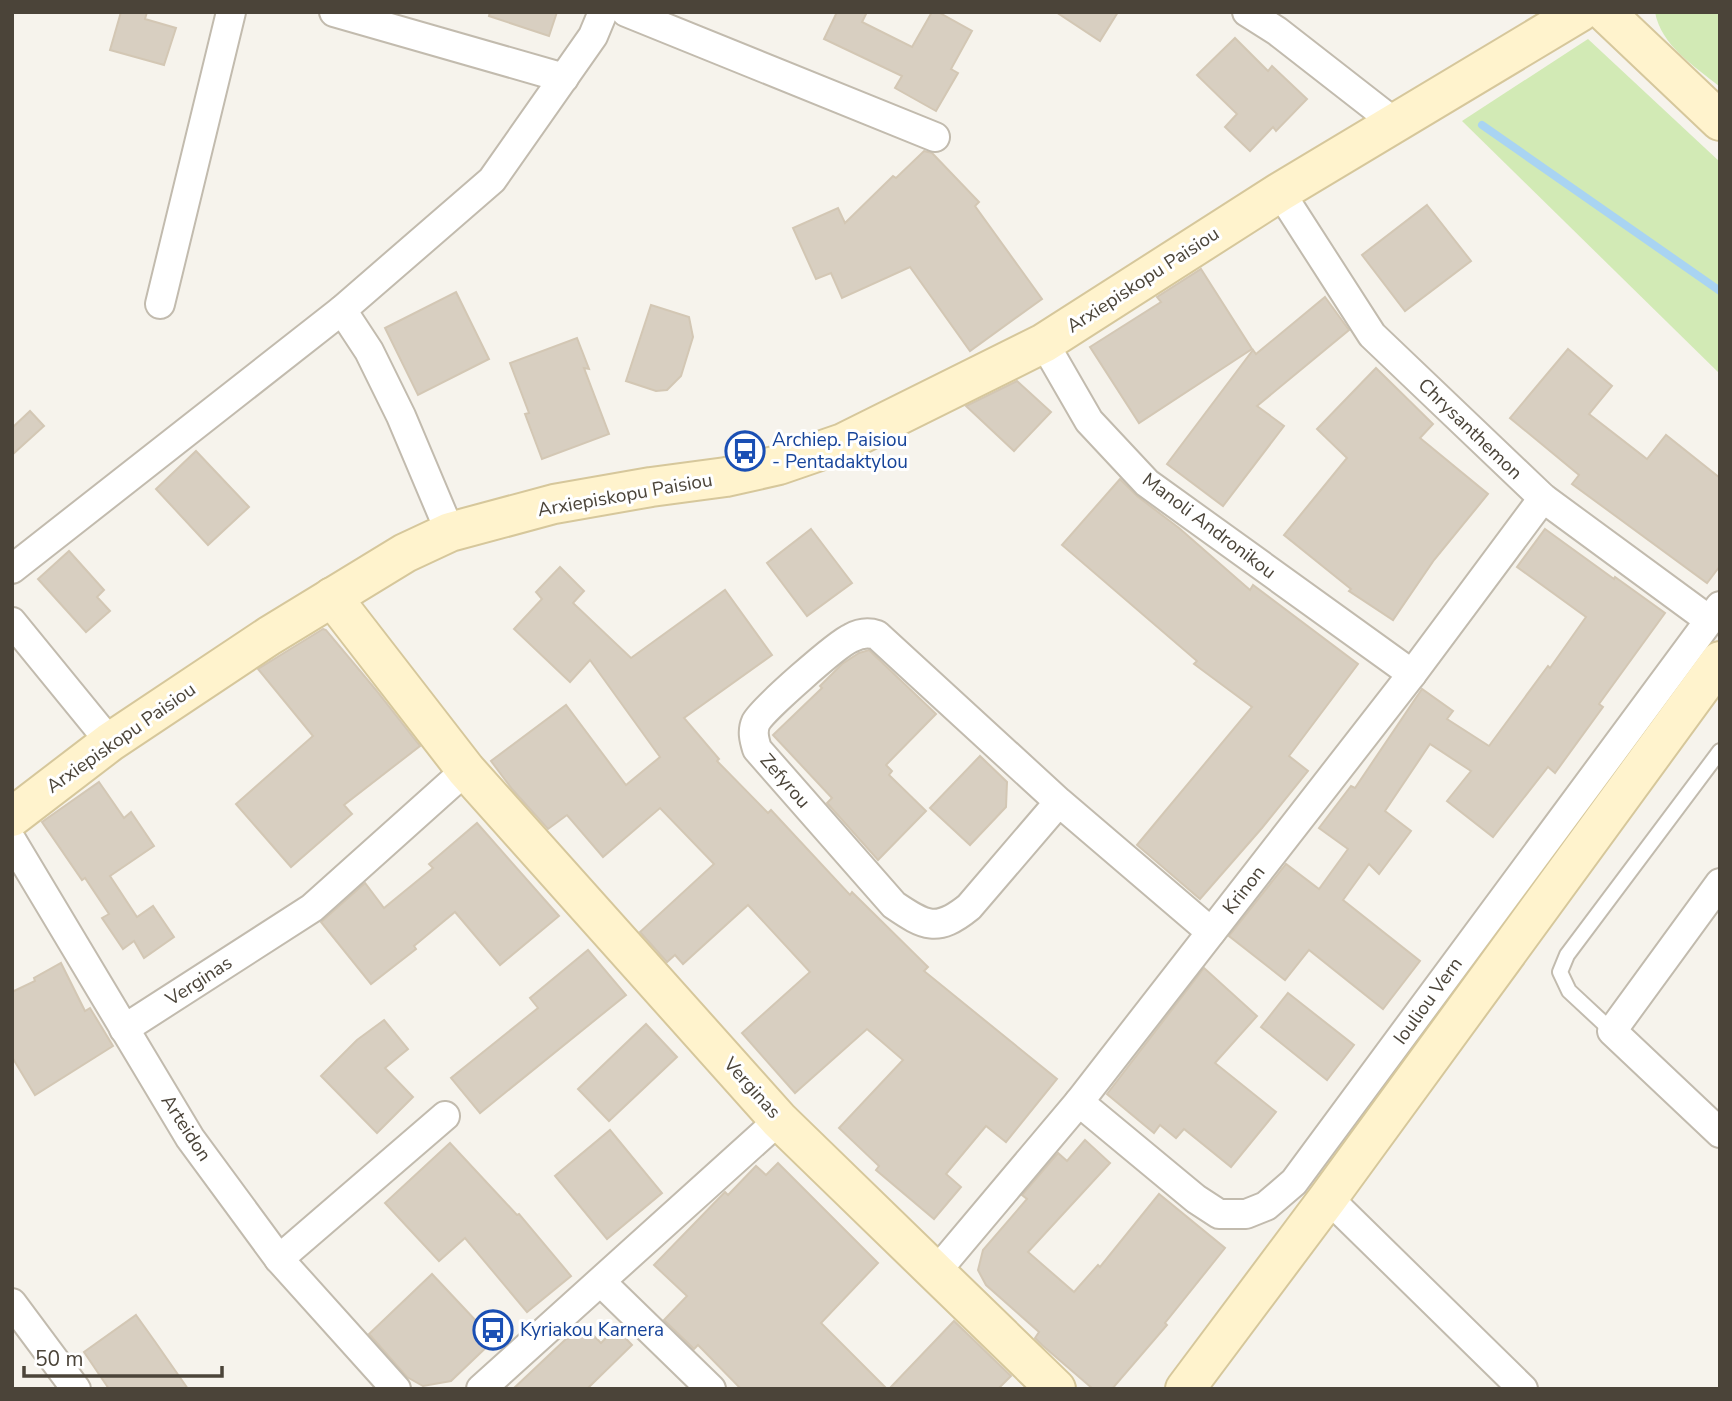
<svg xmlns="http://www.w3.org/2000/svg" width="1732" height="1401" font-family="'Nunito Sans',sans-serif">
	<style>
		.green { fill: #d2eab5 }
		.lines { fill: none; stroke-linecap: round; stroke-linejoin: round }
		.stream { stroke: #a9d4f2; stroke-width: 8 }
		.building { fill: #d8cfc1; stroke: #d3c7b4; stroke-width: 2 }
		.lane-casing { stroke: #c2bbae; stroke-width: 18 }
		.street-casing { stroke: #c2bbae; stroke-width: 32 }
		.secondary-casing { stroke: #d6c79b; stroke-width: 42 }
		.lane { stroke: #fff; stroke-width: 14 }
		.street { stroke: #fff; stroke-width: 28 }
		.secondary { stroke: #fff3cd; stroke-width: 38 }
		.labels { text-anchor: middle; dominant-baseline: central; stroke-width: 6; stroke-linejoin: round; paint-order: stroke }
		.street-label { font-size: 19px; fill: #4b4439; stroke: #fff }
		.transit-label { font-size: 19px; fill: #164399; stroke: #fff; text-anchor: start }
	</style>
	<rect width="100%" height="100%" fill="#f6f3ec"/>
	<g class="green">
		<path d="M 1655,12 L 1720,12 L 1720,87 C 1695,66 1661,46 1655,12 Z"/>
		<path d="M 1588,39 L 1720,162 L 1720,374 L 1462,121 Z"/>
	</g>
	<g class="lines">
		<path class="stream" d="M 1482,125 L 1720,291"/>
	</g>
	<g class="building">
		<path d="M 121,12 L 147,12 L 145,19 L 176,28 L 164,65 L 110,50 Z"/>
		<path d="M 490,12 L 557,12 L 549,36 L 489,16 Z"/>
		<path d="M 837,12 L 867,12 L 862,22 L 912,47 L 932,12 L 938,12 L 972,31 L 951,69 L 958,73 L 936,111 L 895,88 L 902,76 L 824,39 Z"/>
		<path d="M 1056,12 L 1118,12 L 1100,41 Z"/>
		<path d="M 1235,38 L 1268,71 L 1272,66 L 1307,99 L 1276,131 L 1273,127 L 1250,151 L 1225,127 L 1237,114 L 1197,75 Z"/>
		<path d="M 924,151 L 932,153 L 979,202 L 975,206 L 1042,299 L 970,351 L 910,267 L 842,298 L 831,273 L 816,279 L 793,228 L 838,208 L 845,223 L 893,176 L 896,178 Z"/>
		<path d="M 1427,205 L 1471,261 L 1405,311 L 1362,255 Z"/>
		<path d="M 1201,269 L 1252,349 L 1139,423 L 1090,347 L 1161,302 L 1157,297 Z"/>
		<path d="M 456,292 L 489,359 L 418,395 L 385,328 Z"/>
		<path d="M 1325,297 L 1349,330 L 1257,406 L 1284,426 L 1223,506 L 1167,464 L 1253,350 L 1256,354 Z"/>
		<path d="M 651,305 L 689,317 L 693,337 L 681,376 L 667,390 L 656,391 L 626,381 Z"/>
		<path d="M 577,338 L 589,369 L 584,368 L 609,434 L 542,459 L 525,414 L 529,413 L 510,363 Z"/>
		<path d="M 1568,349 L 1612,386 L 1589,414 L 1647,459 L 1666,435 L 1720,478 L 1720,566 L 1707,583 L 1572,484 L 1579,475 L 1510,418 Z"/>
		<path d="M 1376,368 L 1433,424 L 1420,438 L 1488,494 L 1434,560 L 1393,620 L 1349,591 L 1351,589 L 1284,535 L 1347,458 L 1317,429 Z"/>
		<path d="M 1017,381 L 1051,412 L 1014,451 L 966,406 Z"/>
		<path d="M 30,411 L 44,426 L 12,455 L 12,428 Z"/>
		<path d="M 196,451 L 249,507 L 208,545 L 156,489 Z"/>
		<path d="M 1120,479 L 1137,496 L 1179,528 L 1250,590 L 1253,585 L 1358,664 L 1289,756 L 1308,771 L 1262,828 L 1200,899 L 1137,845 L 1252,707 L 1194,664 L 1197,661 L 1062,545 Z"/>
		<path d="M 811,529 L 852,583 L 807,616 L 767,563 Z"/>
		<path d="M 1545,529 L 1614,579 L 1615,577 L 1665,613 L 1599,704 L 1603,707 L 1555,773 L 1548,767 L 1493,837 L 1447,801 L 1471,771 L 1430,744 L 1385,811 L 1411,831 L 1379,874 L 1369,864 L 1343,900 L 1420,961 L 1383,1009 L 1309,950 L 1285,980 L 1229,936 L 1286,864 L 1319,889 L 1348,849 L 1319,828 L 1351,786 L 1355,788 L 1422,689 L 1453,711 L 1447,719 L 1489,746 L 1548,666 L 1550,668 L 1586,617 L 1517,567 Z"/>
		<path d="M 69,551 L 104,590 L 97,597 L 110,611 L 86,632 L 38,579 Z"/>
		<path d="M 560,567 L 584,591 L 573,603 L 631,658 L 725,590 L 772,655 L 684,718 L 719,759 L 717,761 L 768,813 L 771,810 L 850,895 L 852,892 L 928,967 L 924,971 L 1057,1079 L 1006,1142 L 986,1126 L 946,1174 L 961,1187 L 934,1219 L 876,1170 L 879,1166 L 839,1128 L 903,1060 L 867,1029 L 795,1093 L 742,1033 L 810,972 L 748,905 L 683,964 L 675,955 L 667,962 L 640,932 L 714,864 L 660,808 L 603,857 L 567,815 L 548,829 L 512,789 L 491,761 L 566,705 L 626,785 L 660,757 L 590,660 L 570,682 L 514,629 L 542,599 L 536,592 Z"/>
		<path d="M 323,629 L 326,630 L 376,690 L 420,746 L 344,805 L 352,814 L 291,867 L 236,804 L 313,736 L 258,669 Z"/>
		<path d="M 869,650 L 936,714 L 886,765 L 892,771 L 889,775 L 926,811 L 878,860 L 827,803 L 832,798 L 773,735 L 822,688 L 820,686 L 842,664 L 859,653 Z"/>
		<path d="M 980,756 L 1007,782 L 1006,807 L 970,845 L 930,808 Z"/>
		<path d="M 99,782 L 124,818 L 131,812 L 154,846 L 110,876 L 137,917 L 153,906 L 174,937 L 144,958 L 134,941 L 123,949 L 102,918 L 109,914 L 85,878 L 82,880 L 42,822 Z"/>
		<path d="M 477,823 L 559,916 L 500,965 L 455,912 L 414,946 L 416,949 L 371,984 L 321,922 L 365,883 L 384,908 L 433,868 L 429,864 Z"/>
		<path d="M 588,950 L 626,995 L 480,1113 L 451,1078 L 538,1008 L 530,998 Z"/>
		<path d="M 61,963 L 85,1011 L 90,1008 L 113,1046 L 35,1095 L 12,1057 L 12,992 L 35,981 L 34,978 Z"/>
		<path d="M 1204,968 L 1257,1016 L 1215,1063 L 1276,1112 L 1231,1167 L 1184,1129 L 1176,1138 L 1160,1125 L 1154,1133 L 1107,1094 Z"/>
		<path d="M 1288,993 L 1354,1045 L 1327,1080 L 1261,1027 Z"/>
		<path d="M 384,1020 L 408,1049 L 385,1068 L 413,1097 L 377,1133 L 321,1076 L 357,1040 Z"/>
		<path d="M 646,1024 L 677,1057 L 609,1121 L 578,1089 Z"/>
		<path d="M 610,1130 L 662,1193 L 607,1239 L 555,1176 Z"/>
		<path d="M 1085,1140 L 1110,1163 L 1028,1252 L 1074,1292 L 1098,1265 L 1100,1267 L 1159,1194 L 1225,1248 L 1165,1323 L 1167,1325 L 1112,1389 L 1093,1389 L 1042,1345 L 1035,1338 L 1039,1332 L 986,1285 L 978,1270 L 983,1250 L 1027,1199 L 1022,1195 L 1058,1153 L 1067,1161 Z"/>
		<path d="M 450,1143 L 517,1215 L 519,1214 L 571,1276 L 527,1312 L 465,1238 L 439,1261 L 385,1203 Z"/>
		<path d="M 778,1163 L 878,1263 L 821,1323 L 887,1389 L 741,1389 L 698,1345 L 694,1349 L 664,1320 L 687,1296 L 654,1265 L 725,1192 L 728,1195 L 756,1166 L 766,1175 Z"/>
		<path d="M 432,1274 L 494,1340 L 451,1381 L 423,1386 L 407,1377 L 369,1334 Z"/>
		<path d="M 136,1315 L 156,1343 L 188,1389 L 109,1389 L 84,1352 Z"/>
		<path d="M 954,1321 L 1011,1376 L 998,1389 L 889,1389 Z"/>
		<path d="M 616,1328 L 632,1345 L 587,1389 L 513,1389 L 566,1339 L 592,1334 L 601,1343 Z"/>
	</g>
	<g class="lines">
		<g class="lane-casing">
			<path id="lane" d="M 1612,1031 L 1569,991 L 1560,972 L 1567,955 L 1720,751"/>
		</g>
		<g class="street-casing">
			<g id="street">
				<path d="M 334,12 L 564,78"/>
				<path d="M 626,12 L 935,137"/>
				<path d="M 1247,12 L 1277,31 L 1395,123"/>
				<path d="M 1280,192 L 1372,335 L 1543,498 L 1709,620"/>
				<path d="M 160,304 L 231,12"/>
				<path d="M 342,310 L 492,180 L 593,36 L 603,12"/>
				<path d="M 1044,343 L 1089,421 L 1147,483 L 1412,674"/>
				<path d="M 12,569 L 342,310 L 369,351 L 401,416 L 450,532"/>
				<path d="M 12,622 L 110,742"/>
				<path d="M 1059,802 L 969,907 C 937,933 925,926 894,905 L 757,749 C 754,739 752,731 756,722 C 763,709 837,644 851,638 C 860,633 868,632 877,635 L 1059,802 L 1211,932"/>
				<path d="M 12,841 L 190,1138 L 279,1259 L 396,1389"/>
				<path d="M 1720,883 L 1612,1031 L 1720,1133"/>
				<path d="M 124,1029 L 312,908 L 466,770"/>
				<path d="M 1079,1102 L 1196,1199 L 1219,1214 L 1246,1214 L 1266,1206 L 1294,1182 L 1720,606"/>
				<path d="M 1328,1198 L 1523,1389"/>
				<path d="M 279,1259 L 445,1116"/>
				<path d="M 935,1273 L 1079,1102 L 1412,674 L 1543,498"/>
				<path d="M 601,1282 L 711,1389"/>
				<path d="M 12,1303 L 76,1389"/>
				<path d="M 481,1389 L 779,1120"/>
			</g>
		</g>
		<g class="secondary-casing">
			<g id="secondary">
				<path d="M 1605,12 L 1720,121"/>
				<path d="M 332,597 L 466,770 L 779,1120 L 1056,1389"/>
				<path d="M 12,817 L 110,742 L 269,636 L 405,553 L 450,532 L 554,504 L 651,487 L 726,477 L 779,465 L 843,443 L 1044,343 L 1280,192 L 1580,12"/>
				<path d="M 1185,1389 L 1328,1198 L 1720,661"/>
			</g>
		</g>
		<use href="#lane" class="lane"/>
		<use href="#street" class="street"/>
		<use href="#secondary" class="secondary"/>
	</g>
	<defs>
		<g id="bus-ring" transform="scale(2.0125)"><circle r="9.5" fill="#fff" stroke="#1a4fb4" stroke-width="1.5"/><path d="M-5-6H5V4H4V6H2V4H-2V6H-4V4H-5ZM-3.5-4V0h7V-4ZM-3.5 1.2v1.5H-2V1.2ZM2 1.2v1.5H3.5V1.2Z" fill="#1a4fb4"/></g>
	</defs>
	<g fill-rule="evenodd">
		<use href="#bus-ring" x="745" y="451"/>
		<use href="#bus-ring" x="493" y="1330"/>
	</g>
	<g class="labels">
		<g class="street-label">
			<text transform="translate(1143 280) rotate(-33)">Arxiepiskopu Paisiou</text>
			<text transform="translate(1470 429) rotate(44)">Chrysanthemon</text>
			<text transform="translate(625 495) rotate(-10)">Arxiepiskopu Paisiou</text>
			<text transform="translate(1209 526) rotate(37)">Manoli Andronikou</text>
			<text transform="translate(121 738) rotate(-35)">Arxiepiskopu Paisiou</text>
			<text transform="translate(785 781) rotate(49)">Zefyrou</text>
			<text transform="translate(1244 890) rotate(-52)">Krinon</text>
			<text transform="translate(199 981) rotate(-33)">Verginas</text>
			<text transform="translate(1428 1001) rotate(-54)">Iouliou Vern</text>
			<text transform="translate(752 1088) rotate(48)">Verginas</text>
			<text transform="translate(186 1128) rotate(57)">Arteidon</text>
		</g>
		<g class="transit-label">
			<text x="772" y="440">Archiep. Paisiou<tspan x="772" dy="22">- Pentadaktylou</tspan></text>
			<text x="520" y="1330">Kyriakou Karnera</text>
		</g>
	</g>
	<rect width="1732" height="1401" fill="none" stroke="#4b4439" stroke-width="28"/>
	<path d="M24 1366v10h198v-10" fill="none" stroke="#4b4439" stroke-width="3.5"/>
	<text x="35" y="1366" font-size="21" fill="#4b4439" stroke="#ffffff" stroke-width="5" paint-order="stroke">50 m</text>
</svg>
